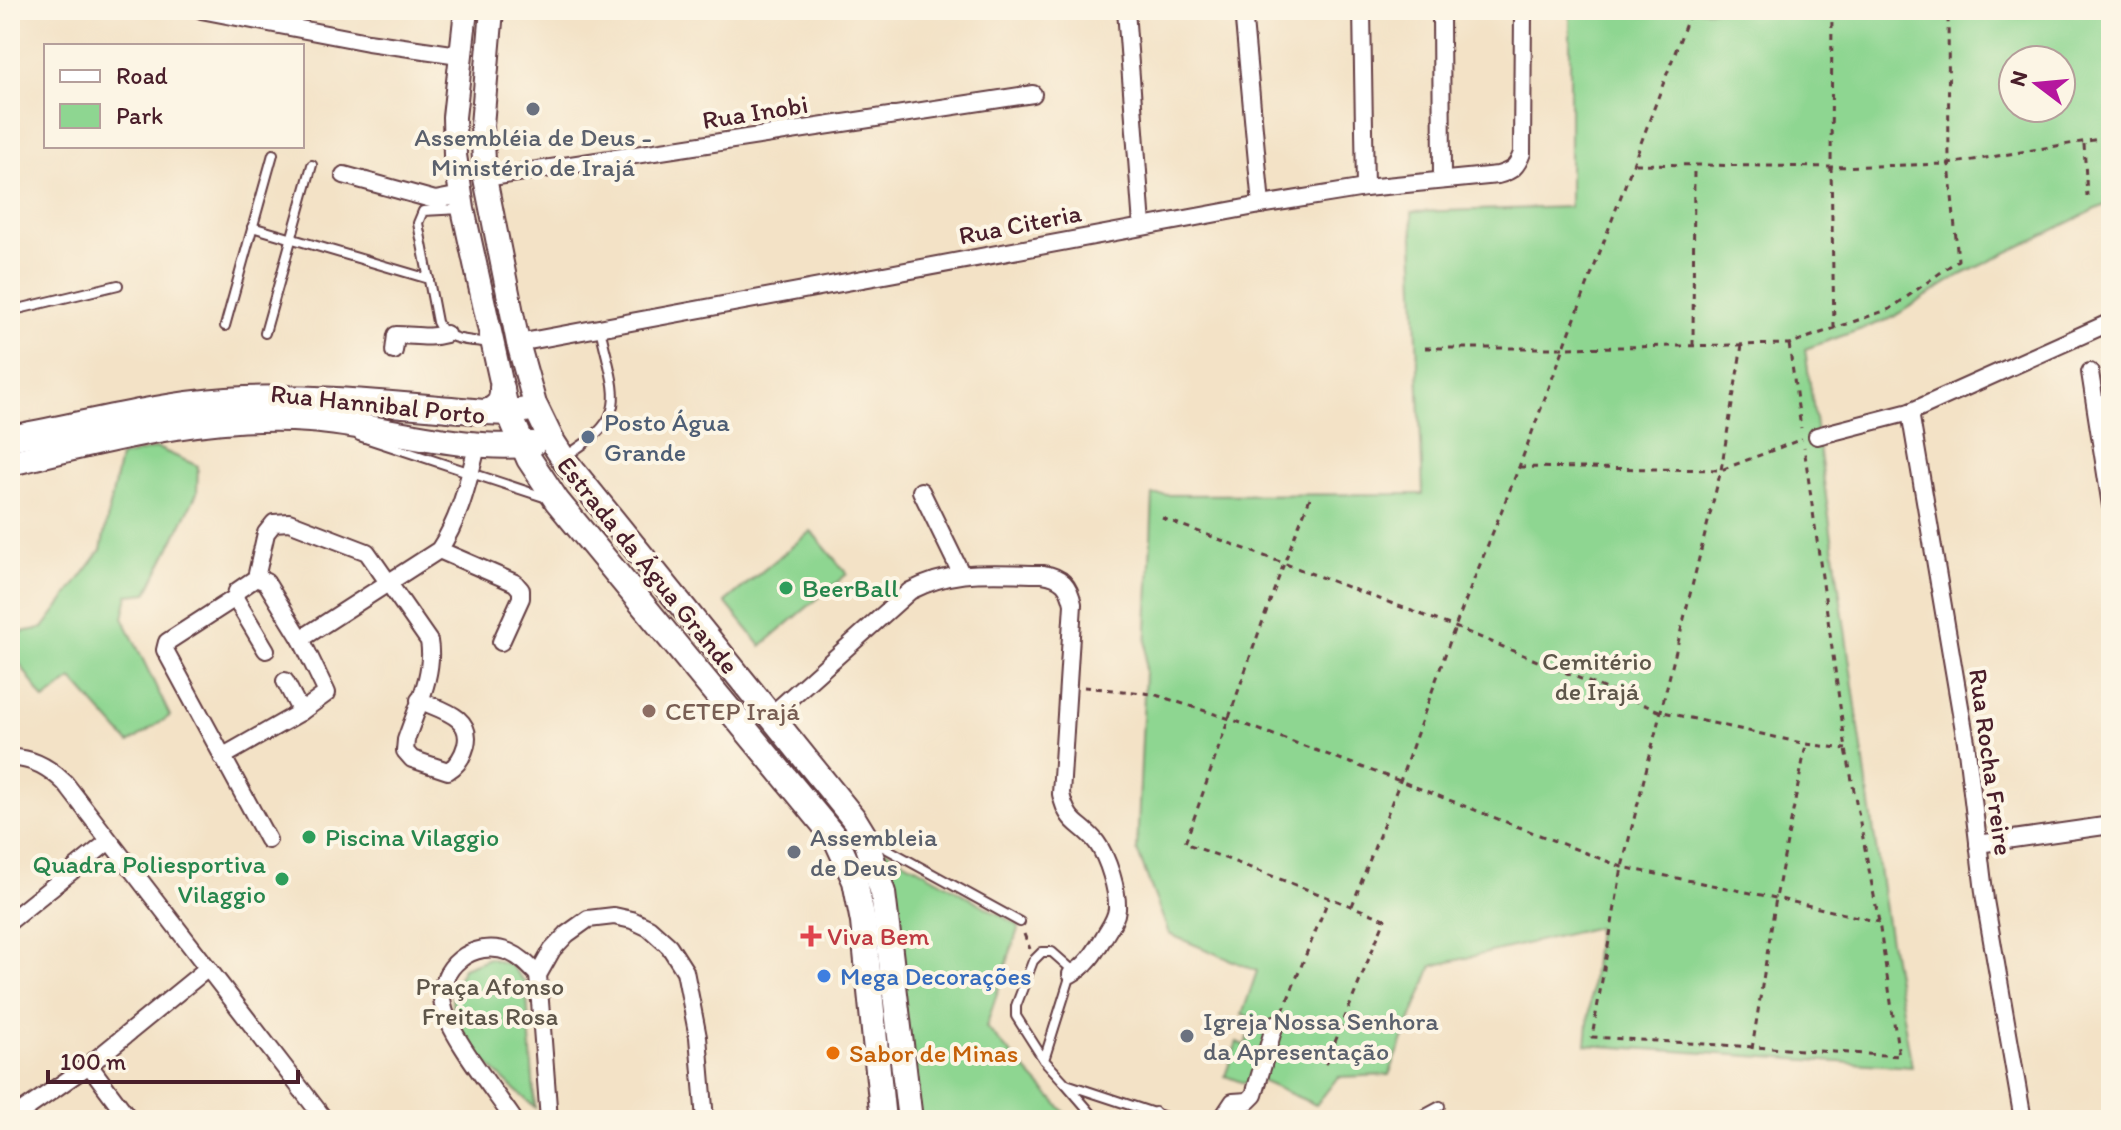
<svg xmlns="http://www.w3.org/2000/svg" width="2121" height="1130" font-family="Itim,sans-serif">
	<style>
		.green { fill: #8ed691; stroke: #6c7a5e; stroke-width: 2; fill-rule: evenodd }
		.lines { fill: none; stroke-linecap: round; stroke-linejoin: round }
		.service-casing { stroke: #633c42; stroke-width: 12 }
		.minor-casing { stroke: #633c42; stroke-width: 20 }
		.secondary-casing { stroke: #633c42; stroke-width: 26 }
		.primary-casing { stroke: #633c42; stroke-width: 28 }
		.path { stroke: #633c42; stroke-width: 3; stroke-dasharray: 6 6; stroke-linecap: butt }
		.service { stroke: #fff; stroke-width: 8 }
		.minor { stroke: #fff; stroke-width: 16 }
		.secondary { stroke: #fff; stroke-width: 22 }
		.primary { stroke: #fff; stroke-width: 24 }
		.worship-dot { fill: #6b7280; stroke: #fcf5e5; stroke-width: 3 }
		.service-dot { fill: #5c6f8a; stroke: #fcf5e5; stroke-width: 3 }
		.leisure-dot { fill: #2e9e5b; stroke: #fcf5e5; stroke-width: 3 }
		.education-dot { fill: #8d6e63; stroke: #fcf5e5; stroke-width: 3 }
		.health-dot { fill: #e0444e; stroke: #fcf5e5; stroke-width: 3 }
		.shop-dot { fill: #3f7fe0; stroke: #fcf5e5; stroke-width: 3 }
		.food-dot { fill: #e8710a; stroke: #fcf5e5; stroke-width: 3 }
		.labels { text-anchor: middle; dominant-baseline: central; stroke-width: 8; stroke-linejoin: round; paint-order: stroke }
		.street-label { font-size: 26px; fill: #4a1f2b; stroke: #fcf5e5 }
		.worship-label { font-size: 26px; fill: #5b616d; stroke: #fcf5e5; text-anchor: start }
		.service-label { font-size: 26px; fill: #4e5e75; stroke: #fcf5e5; text-anchor: start }
		.leisure-label { font-size: 26px; fill: #27864d; stroke: #fcf5e5; text-anchor: start }
		.park-label { font-size: 26px; fill: #5e564a; stroke: #fcf5e5 }
		.education-label { font-size: 26px; fill: #785e54; stroke: #fcf5e5; text-anchor: start }
		.health-label { font-size: 26px; fill: #be3a42; stroke: #fcf5e5; text-anchor: start }
		.shop-label { font-size: 26px; fill: #366cbe; stroke: #fcf5e5; text-anchor: start }
		.food-label { font-size: 26px; fill: #c56008; stroke: #fcf5e5; text-anchor: start }
	</style>
	<rect width="100%" height="100%" fill="#fcf5e5"/>
	<filter id="ink" filterUnits="userSpaceOnUse"><feTurbulence type="fractalNoise" baseFrequency=".0125" numOctaves="2"/><feDisplacementMap in="SourceGraphic" scale="16" xChannelSelector="R" yChannelSelector="G"/><feConvolveMatrix kernelMatrix="1 2 1 2 8 2 1 2 1" color-interpolation-filters="sRGB"/></filter>
	<filter id="wash" filterUnits="userSpaceOnUse"><feTurbulence type="fractalNoise" baseFrequency=".006" numOctaves="4" result="noise"/><feDisplacementMap in="SourceGraphic" scale="32" xChannelSelector="R" yChannelSelector="G"/><feGaussianBlur stdDeviation="1.8" result="paint"/><feColorMatrix in="noise" values="0 0 0 0 0 0 0 0 0 0 0 0 0 0 0 0 0 1.4 0 .05"/><feComposite in="paint" operator="in"/></filter>
	<g filter="url(#wash)">
		<rect width="100%" height="100%" fill="#f3e2c6"/>
		<g class="green">
			<path d="M 1570,10 L 2111,10 L 2111,202 L 1957,277 L 1890,319 L 1805,349 L 1887,924 L 1912,1067 L 1586,1045 L 1597,927 L 1432,966 L 1389,1075 L 1338,1077 L 1316,1105 L 1261,1081 L 1275,1024 L 1242,1015 L 1257,971 L 1169,934 L 1137,850 L 1153,495 L 1423,494 L 1412,212 L 1570,207 ZM 2013,60 L 2061,60 L 2061,108 L 2013,108 Z"/>
			<path d="M 157,448 L 198,466 L 197,493 L 147,593 L 128,595 L 123,618 L 170,716 L 129,743 L 72,679 L 44,700 L 10,649 L 10,634 L 43,628 L 101,550 L 120,457 Z"/>
			<path d="M 811,531 L 847,574 L 761,646 L 725,602 Z"/>
			<path d="M 870,841 L 1019,926 L 986,1027 L 1072,1120 L 915,1120 Z"/>
			<path d="M 489,958 L 510,965 L 526,983 L 535,1108 C 507,1081 443,1035 453,990 C 455,983 460,975 463,968 Z"/>
			<path d="M 1251,1029 L 1268,1035 L 1249,1085 L 1225,1076 L 1237,1042 L 1245,1046 Z"/>
		</g>
	</g>
	<g filter="url(#ink)">
		<g class="lines">
			<g class="service-casing">
				<g id="service">
					<path d="M 461,209 L 423,211 L 418,223 L 437,322 C 445,342 472,340 491,343"/>
					<path d="M 252,227 L 429,279"/>
					<path d="M 10,311 L 118,285"/>
					<path d="M 225,326 L 273,154"/>
					<path d="M 265,333 L 312,165"/>
					<path d="M 359,436 L 547,498"/>
					<path d="M 564,457 C 633,415 615,397 600,328"/>
					<path d="M 869,839 L 1020,922"/>
					<path d="M 1044,1060 L 1071,974 L 1069,967 L 1052,952 L 1042,952 L 1033,961 L 1016,1006 L 1016,1016 L 1044,1060 L 1066,1084"/>
					<path d="M 1097,1120 L 1066,1084 L 1175,1120"/>
					<path d="M 1141,1120 L 1155,1112"/>
					<path d="M 1414,1120 L 1440,1106"/>
				</g>
			</g>
			<g class="minor-casing">
				<g id="minor">
					<path d="M 201,10 L 368,42 L 459,55"/>
					<path d="M 1126,10 L 1142,226"/>
					<path d="M 1243,10 L 1261,205"/>
					<path d="M 1362,10 L 1365,188"/>
					<path d="M 1441,10 L 1442,180"/>
					<path d="M 344,175 L 435,200 L 461,195"/>
					<path d="M 485,178 L 1033,94"/>
					<path d="M 518,343 L 1261,205 L 1365,188 L 1498,175 C 1512,171 1517,167 1522,153 L 1523,10"/>
					<path d="M 394,351 L 396,335 C 415,335 428,339 446,334"/>
					<path d="M 2090,372 L 2111,506"/>
					<path d="M 1910,412 L 1966,742 L 1985,900 L 2023,1120"/>
					<path d="M 1817,436 L 1910,412 L 2111,322"/>
					<path d="M 921,491 L 961,573"/>
					<path d="M 439,550 L 515,583 L 521,590 L 521,598 L 501,642"/>
					<path d="M 256,578 L 266,582 L 301,639 L 327,693 L 301,712 L 285,681"/>
					<path d="M 235,598 L 167,642 L 165,650 L 268,840"/>
					<path d="M 301,639 L 439,550 C 461,517 468,481 478,443"/>
					<path d="M 266,650 L 235,598 L 237,591 L 256,578 L 266,533 L 274,523 L 289,522 L 367,552 L 429,641 C 435,674 416,709 406,740 L 405,751 L 412,759 L 448,771 C 458,765 463,756 466,745 C 473,716 440,710 419,700"/>
					<path d="M 769,717 L 910,591 C 957,567 993,574 1043,574 C 1062,577 1069,585 1073,604 L 1061,794 C 1068,826 1081,822 1097,843 C 1108,858 1118,891 1117,909 C 1116,920 1109,928 1104,937 C 1095,952 1087,966 1071,974"/>
					<path d="M 222,757 L 301,712"/>
					<path d="M 10,758 C 32,757 50,768 65,783 L 325,1120"/>
					<path d="M 1978,844 L 2111,825"/>
					<path d="M 10,921 L 109,841"/>
					<path d="M 89,1065 L 130,1120"/>
					<path d="M 10,1120 L 89,1065 L 208,968"/>
					<path d="M 514,1120 C 496,1093 448,1034 443,1005 C 435,968 474,938 509,952 C 521,957 529,966 538,975"/>
					<path d="M 549,1120 L 538,975 L 552,950 L 567,934 L 588,919 L 614,916 L 632,920 L 649,928 L 669,946 L 685,971 L 698,1037 L 705,1120"/>
					<path d="M 1221,1120 L 1233,1102 L 1248,1101 L 1254,1095 L 1275,1024"/>
				</g>
			</g>
			<g class="secondary-casing">
				<g id="secondary">
					<path d="M 466,10 L 454,117 L 455,155 L 463,209 L 506,404"/>
					<path d="M 492,10 L 482,125 L 485,178 L 518,343 L 536,408"/>
				</g>
			</g>
			<g class="primary-casing">
				<g id="primary">
					<path d="M 485,412 C 497,408 503,402 502,388"/>
					<path d="M 509,413 L 529,459 L 557,501 L 836,839 L 855,881 L 863,922 L 883,1120"/>
					<path d="M 10,438 C 82,425 154,405 227,400 C 313,394 399,405 485,412 L 509,413 L 536,408 L 552,441 L 565,461 L 854,819 L 865,837 L 883,893 L 910,1120"/>
					<path d="M 10,463 C 107,440 209,412 310,420 C 379,425 466,453 533,444"/>
				</g>
			</g>
			<g class="path">
				<path d="M 1832,10 L 1831,167 L 1834,327"/>
				<path d="M 2084,144 L 2087,196"/>
				<path d="M 1635,164 L 1831,167 L 1949,164 L 2111,137"/>
				<path d="M 1789,344 L 1801,428"/>
				<path d="M 1742,345 L 1721,470 L 1622,867 L 1592,1037 L 1899,1056 L 1879,922 L 1846,749 L 1804,447"/>
				<path d="M 1693,346 L 1694,166"/>
				<path d="M 1425,348 L 1564,348 L 1789,344 L 1890,309 L 1958,260 L 1949,164 L 1948,10"/>
				<path d="M 1519,467 L 1721,470 L 1802,439"/>
				<path d="M 1310,498 C 1263,611 1227,728 1185,843 L 1385,919 L 1324,1069"/>
				<path d="M 1162,518 L 1455,627 L 1659,711 L 1806,744 L 1846,749"/>
				<path d="M 1084,687 L 1153,694 L 1230,719 L 1400,781 L 1622,867 L 1776,898 L 1879,922"/>
				<path d="M 1352,906 L 1400,781 L 1455,627 L 1519,467 L 1691,10"/>
				<path d="M 1024,934 L 1030,949"/>
				<path d="M 1283,1011 L 1329,898"/>
				<path d="M 1752,1049 L 1776,898 L 1806,745"/>
			</g>
			<use href="#service" class="service"/>
			<use href="#minor" class="minor"/>
			<use href="#secondary" class="secondary"/>
			<use href="#primary" class="primary"/>
		</g>
	</g>
	<g class="worship-dot">
		<circle cx="533" cy="109" r="8"/>
		<circle cx="794" cy="852" r="8"/>
		<circle cx="1187" cy="1036" r="8"/>
	</g>
	<circle class="service-dot" cx="588" cy="437" r="8"/>
	<g class="leisure-dot">
		<circle cx="786" cy="588" r="8"/>
		<circle cx="309" cy="837" r="8"/>
		<circle cx="282" cy="879" r="8"/>
	</g>
	<circle class="education-dot" cx="649" cy="711" r="8"/>
	<path class="health-dot" d="M807 924h8v8h8v8h-8v8h-8v-8h-8v-8h8z"/>
	<circle class="shop-dot" cx="824" cy="976" r="8"/>
	<circle class="food-dot" cx="833" cy="1053" r="8"/>
	<g class="labels">
		<g class="street-label">
			<text transform="translate(755 112) rotate(-9)">Rua Inobi</text>
			<text transform="translate(1020 224) rotate(-11)">Rua Citeria</text>
			<text transform="translate(378 404) rotate(6)">Rua Hannibal Porto</text>
			<text transform="translate(648 565) rotate(51)">Estrada da Água Grande</text>
			<text transform="translate(1991 762) rotate(82)">Rua Rocha Freire</text>
		</g>
		<g class="worship-label">
			<text x="533" y="137" text-anchor="middle">Assembléia de Deus -<tspan x="533" dy="30">Ministério de Irajá</tspan></text>
			<text x="810" y="837">Assembleia<tspan x="810" dy="30">de Deus</tspan></text>
			<text x="1203" y="1021">Igreja Nossa Senhora<tspan x="1203" dy="30">da Apresentação</tspan></text>
		</g>
		<g class="service-label">
			<text x="604" y="422">Posto Água<tspan x="604" dy="30">Grande</tspan></text>
		</g>
		<g class="leisure-label">
			<text x="802" y="588">BeerBall</text>
			<text x="325" y="837">Piscina Vilaggio</text>
			<text x="266" y="864" text-anchor="end">Quadra Poliesportiva<tspan x="266" dy="30">Vilaggio</tspan></text>
		</g>
		<g class="park-label">
			<text x="1597" y="661">Cemitério<tspan x="1597" dy="30">de Irajá</tspan></text>
			<text x="490" y="986">Praça Afonso<tspan x="490" dy="30">Freitas Rosa</tspan></text>
		</g>
		<g class="education-label">
			<text x="665" y="711">CETEP Irajá</text>
		</g>
		<g class="health-label">
			<text x="827" y="936">Viva Bem</text>
		</g>
		<g class="shop-label">
			<text x="840" y="976">Mega Decorações</text>
		</g>
		<g class="food-label">
			<text x="849" y="1053">Sabor de Minas</text>
		</g>
	</g>
	<rect width="2121" height="1130" fill="none" stroke="#fcf5e5" stroke-width="40"/>
	<rect x="44" y="44" width="260" height="104" fill="#fcf5e5" stroke="#b59f9b" stroke-width="2"/>
	<rect x="60" y="70" width="40" height="12" fill="#ffffff" stroke="#b59f9b" stroke-width="2"/>
	<text x="116" y="84" font-size="24" fill="#4a1f2b">Road</text>
	<rect x="60" y="104" width="40" height="24" fill="#8ed691" stroke="#b59f9b" stroke-width="2"/>
	<text x="116" y="124" font-size="24" fill="#4a1f2b">Park</text>
	<g transform="translate(2037 84) rotate(286)"><circle r="38" fill="#fcf5e5" stroke="#b59f9b" stroke-width="2"/>
	<path d="M0-6L14 30L0 20L-14 30Z" fill="#b5179e"/>
	<text y="-12" font-size="22" font-weight="bold" text-anchor="middle" fill="#4a1f2b">N</text>
	</g>
	<path d="M48 1070v12h250v-12" fill="none" stroke="#4a1f2b" stroke-width="4"/>
	<text x="60" y="1070" font-size="24" fill="#4a1f2b" stroke="#fcf5e5" stroke-width="6" paint-order="stroke">100 m</text>
</svg>
